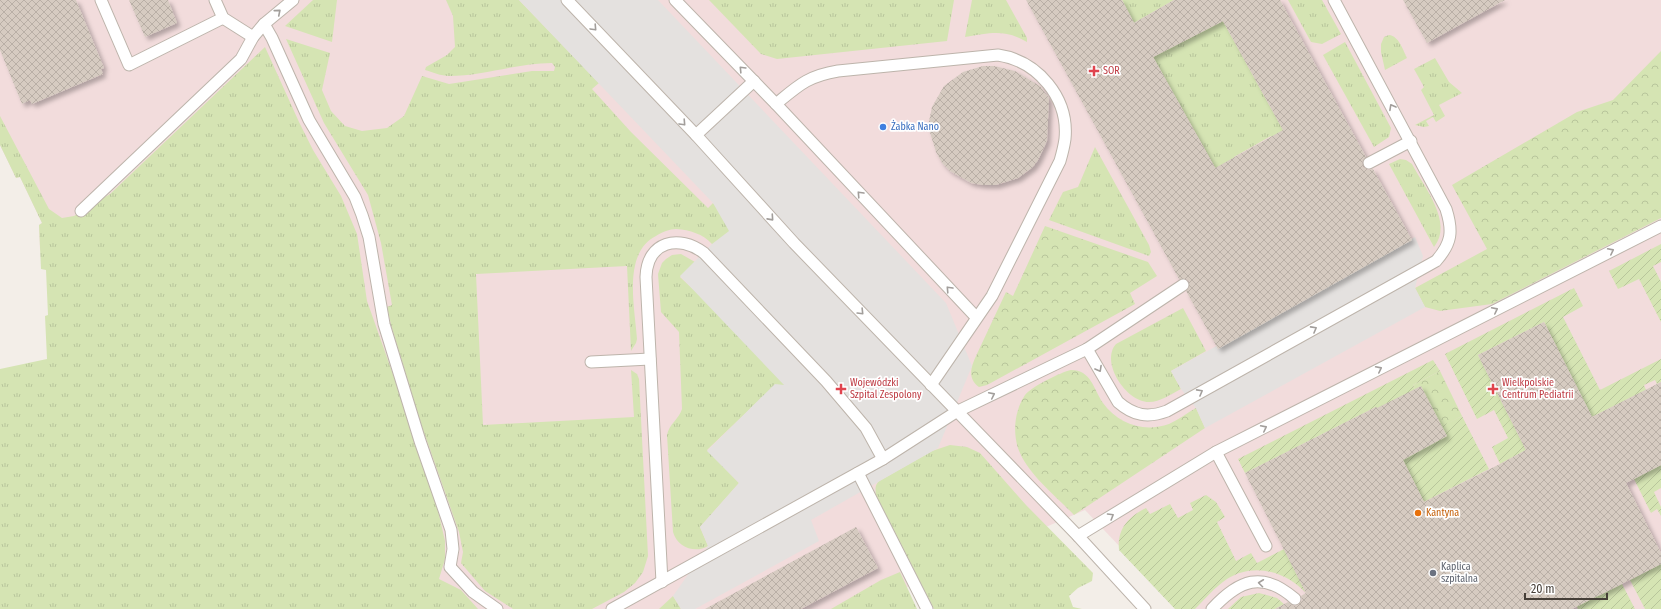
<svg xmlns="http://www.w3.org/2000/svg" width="1661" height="609" font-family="'Fira Sans Condensed',sans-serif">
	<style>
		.medical { fill: #f2dcdc }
		.grass { fill: url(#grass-tufts) }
		.forest { fill: url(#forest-crowns) }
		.garden { fill: url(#garden-furrows) }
		.parking { fill: #e4e1df }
		.building { fill: url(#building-cross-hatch); fill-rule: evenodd; filter: url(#shadow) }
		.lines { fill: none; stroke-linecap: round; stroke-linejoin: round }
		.service-casing { stroke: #bdb4ab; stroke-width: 13 }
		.service { stroke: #fff; stroke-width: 11 }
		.oneway { stroke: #a29e9b }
		.health-dot { fill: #e0444e; stroke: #fff; stroke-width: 1.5 }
		.shop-dot { fill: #3f7fe0; stroke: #fff; stroke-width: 1.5 }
		.food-dot { fill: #e8710a; stroke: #fff; stroke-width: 1.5 }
		.worship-dot { fill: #6b7280; stroke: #fff; stroke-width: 1.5 }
		.labels { text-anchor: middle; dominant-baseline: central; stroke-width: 3.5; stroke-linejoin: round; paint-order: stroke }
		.health-label { font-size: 10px; fill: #be3a42; stroke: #fff; text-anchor: start }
		.shop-label { font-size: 10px; fill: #366cbe; stroke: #fff; text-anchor: start }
		.food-label { font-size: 10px; fill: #c56008; stroke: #fff; text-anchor: start }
		.worship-label { font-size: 10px; fill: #5b616d; stroke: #fff; text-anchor: start }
	</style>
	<defs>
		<pattern id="grass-tufts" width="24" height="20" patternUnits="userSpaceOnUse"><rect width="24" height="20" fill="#d5e4b3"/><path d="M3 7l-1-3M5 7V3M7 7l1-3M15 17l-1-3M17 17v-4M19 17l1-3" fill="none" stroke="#b8c59b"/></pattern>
		<pattern id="forest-crowns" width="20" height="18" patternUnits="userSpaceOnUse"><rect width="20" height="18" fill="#d5e4b3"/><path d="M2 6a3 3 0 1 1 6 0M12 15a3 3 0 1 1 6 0" fill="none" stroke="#b8c59b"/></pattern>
		<pattern id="garden-furrows" width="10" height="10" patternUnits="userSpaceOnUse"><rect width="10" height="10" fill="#d5e4b3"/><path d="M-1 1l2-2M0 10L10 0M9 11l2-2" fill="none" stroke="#b8c59b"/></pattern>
		<pattern id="building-cross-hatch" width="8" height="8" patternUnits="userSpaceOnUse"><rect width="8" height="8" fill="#d6cbc1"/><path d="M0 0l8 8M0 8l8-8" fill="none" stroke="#b9afa6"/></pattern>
		<filter id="shadow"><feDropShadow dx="3.5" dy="3.5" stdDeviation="2" flood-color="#0004"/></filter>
	</defs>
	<rect width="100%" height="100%" fill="#f3eee8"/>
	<path class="medical" d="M 0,0 L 1661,0 L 1661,609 L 1179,609 L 1085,510 L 857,609 L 448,609 L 40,250 L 39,225 L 42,223 L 20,177 L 16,178 L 0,145 Z"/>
	<g class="grass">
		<path d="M 313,0 L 337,0 L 332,42 L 285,26 Z"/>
		<path d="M 446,0 L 519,0 L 599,83 L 592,89 L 631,132 L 708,208 L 713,203 L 819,313 L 715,244 L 712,244 C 703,234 690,230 676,229 C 670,229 662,232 656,236 C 622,253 635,308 637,339 L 636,343 L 631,351 L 627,266 L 476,274 L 483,425 L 634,417 L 631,370 L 637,374 L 639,379 L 648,556 L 643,572 L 635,583 L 624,592 L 592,609 L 513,609 L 485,591 L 461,563 L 463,552 L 459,532 L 421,424 L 391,325 L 387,307 L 392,305 L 381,243 L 368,195 L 324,123 L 286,39 L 330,53 L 322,90 L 331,111 L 345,126 L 362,131 L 387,128 L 404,116 L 422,76 L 449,84 L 532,71 L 554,71 L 555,67 L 552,63 C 517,63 484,76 449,76 C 441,76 432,72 425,70 L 426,67 L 447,55 L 455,47 L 453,16 Z"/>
		<path d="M 709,0 L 954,0 L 947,41 L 777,59 L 761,54 Z"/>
		<path d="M 972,0 L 1006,0 L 1027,38 L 1027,42 C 1004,29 991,33 965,37 Z"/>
		<path d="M 1122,0 L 1174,0 L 1134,23 Z"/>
		<path d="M 1288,0 L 1322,0 L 1341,34 L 1322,44 L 1311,42 Z"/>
		<path d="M 1223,21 L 1293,148 L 1281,155 L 1271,136 L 1234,157 L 1244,177 L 1226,187 L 1153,57 Z"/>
		<path d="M 1389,35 C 1399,36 1403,50 1407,58 L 1385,70 L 1381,52 L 1381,44 L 1384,37 Z"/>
		<path d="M 1345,42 L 1391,128 L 1389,137 L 1374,147 L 1323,55 Z"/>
		<path d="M 265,47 L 299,122 L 313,150 L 341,196 L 357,234 L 367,301 L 395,380 L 416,448 L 437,506 L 445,541 L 445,559 L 439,579 L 461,590 L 478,609 L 0,609 L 0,369 L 47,359 L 45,316 L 48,315 L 46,270 L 41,269 L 39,225 L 42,223 L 20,177 L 16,178 L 0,145 L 0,116 L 49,209 L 62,218 L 74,216 L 110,194 Z"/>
		<path d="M 1435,58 L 1449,82 L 1462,93 L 1439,105 L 1445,116 L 1436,122 L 1433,117 L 1426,121 L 1429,126 L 1424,127 L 1415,125 L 1434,115 L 1421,90 L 1424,87 L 1414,69 Z"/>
		<path d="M 1095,147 L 1149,245 L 1151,252 L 1149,256 L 1049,220 L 1063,192 L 1078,187 Z"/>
		<path d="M 1400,159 L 1406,160 L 1412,164 C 1424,187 1454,223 1434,247 L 1389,164 Z"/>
		<path d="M 681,254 L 695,262 L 680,277 L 800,390 L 775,385 L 707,450 L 739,483 L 700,527 L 708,546 C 695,554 677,547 673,532 L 667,435 C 669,424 679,419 682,409 L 679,332 L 661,312 L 658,274 L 662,263 L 666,259 L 672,255 Z"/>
		<path d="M 1183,308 L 1206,351 L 1171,371 L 1181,389 C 1171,394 1160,402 1149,402 C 1126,402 1100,362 1116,344 Z"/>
		<path d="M 950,445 L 967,447 L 980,453 L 1026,505 L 1093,573 L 1092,581 L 1078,588 L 1069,596 L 1073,607 L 1082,609 L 934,609 L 876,495 C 875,489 875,483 881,480 L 932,451 Z"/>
		<path d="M 900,572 L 917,609 L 831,609 L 881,580 Z"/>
		<path d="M 673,596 L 681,609 L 659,609 Z"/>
	</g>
	<g class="forest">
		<path d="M 1661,51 L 1661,218 L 1492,304 L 1440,311 L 1425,307 L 1415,288 L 1487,249 L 1452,185 L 1577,112 L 1613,100 Z"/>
		<path d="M 1045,226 L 1148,262 L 1157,276 L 1130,293 L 1135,304 L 987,385 L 979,387 C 967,378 971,367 976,356 L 1006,292 L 1013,296 Z"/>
		<path d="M 1071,370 C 1091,370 1093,388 1103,403 C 1118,424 1144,433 1169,424 C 1178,420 1187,413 1196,408 L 1205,428 L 1074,515 C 1057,497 1030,476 1020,453 C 1012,436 1014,411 1025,395 C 1031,387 1061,372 1071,370 Z"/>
		<path d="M 1440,371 L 1462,416 L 1435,430 L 1413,385 Z"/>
	</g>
	<g class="garden">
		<path d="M 1661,244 L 1661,262 L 1653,266 L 1661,282 L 1661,322 L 1639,279 L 1618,289 L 1609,271 Z"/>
		<path d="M 1574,288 L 1583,306 L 1563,317 L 1600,390 L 1661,359 L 1661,382 L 1657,384 L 1655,380 L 1644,385 L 1646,390 L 1592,417 L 1544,322 L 1478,355 L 1526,450 L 1500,464 L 1492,447 L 1508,438 L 1494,410 L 1477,419 L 1445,354 Z"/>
		<path d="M 1433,360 L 1440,371 L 1413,385 L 1435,429 L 1462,416 L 1489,469 L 1424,502 L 1376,407 L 1245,473 L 1238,459 Z"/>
		<path d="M 1661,465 L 1661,488 L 1654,492 L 1661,507 L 1661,516 L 1657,509 L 1651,513 L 1634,479 Z"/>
		<path d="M 1206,495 L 1216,502 L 1225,517 L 1217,522 L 1236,561 L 1251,553 L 1257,563 L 1284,549 L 1306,593 C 1286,571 1253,562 1227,579 C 1215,587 1205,599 1195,609 L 1175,609 L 1119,550 C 1117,529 1128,517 1146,508 L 1150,514 L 1170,504 L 1178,518 L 1193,510 L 1190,503 Z"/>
		<path d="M 1567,529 L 1600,595 L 1622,584 L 1635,609 L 1578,609 L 1544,541 Z"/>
		<path d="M 1661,564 L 1661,609 L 1645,609 L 1630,580 Z"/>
		<path d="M 1259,593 L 1277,598 L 1284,604 L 1275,609 L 1228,609 L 1241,597 Z"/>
	</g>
	<g class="parking">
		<path d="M 519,0 L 658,0 L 946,303 L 972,366 L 938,448 L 811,520 L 819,541 L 695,609 L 681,609 L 673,596 L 708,546 L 700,527 L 739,483 L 707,451 L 775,384 L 784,385 L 680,276 L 712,244 L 729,231 L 713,203 Z"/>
		<path d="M 1415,237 L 1423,256 L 1415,288 L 1425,307 L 1205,428 L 1196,408 L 1181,389 L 1171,371 Z"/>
	</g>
	<g class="building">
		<path d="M 0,0 L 76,0 L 104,68 L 101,69 L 103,74 L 32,104 L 30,100 L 22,104 L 0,50 Z"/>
		<path d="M 129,0 L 168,0 L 177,23 L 145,37 Z"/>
		<path d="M 1026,0 L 1122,0 L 1134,23 L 1174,0 L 1280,0 L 1366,157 L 1362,162 L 1363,167 L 1368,170 L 1373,169 L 1412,240 L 1218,349 L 1186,291 L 1189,288 L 1189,281 L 1186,279 L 1179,279 ZM 1223,21 L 1283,130 L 1215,168 L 1153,57 Z"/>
		<path d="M 1403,0 L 1505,0 L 1427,43 Z"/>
		<path d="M 983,66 L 994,66 L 1015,71 L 1040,86 L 1049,98 L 1047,141 L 1038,160 L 1033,167 L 1018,178 L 996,185 L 983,185 L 971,183 L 950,171 L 942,163 L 936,152 L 928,126 L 932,107 L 944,86 L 963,72 Z"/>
		<path d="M 1544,322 L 1592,417 L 1661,382 L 1661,465 L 1626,483 L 1661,553 L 1661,564 L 1572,609 L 1275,609 L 1288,602 L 1294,606 L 1298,605 L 1302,600 L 1301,596 L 1306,593 L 1245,473 L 1376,407 L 1377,408 L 1421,386 L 1447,436 L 1403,460 L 1424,502 L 1500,464 L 1526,450 L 1478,355 Z"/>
		<path d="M 856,527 L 878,568 L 801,609 L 705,609 Z"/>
	</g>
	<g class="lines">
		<g class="service-casing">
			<g id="service">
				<path d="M 101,0 L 129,65 L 223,18"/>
				<path d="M 215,0 L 223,18 L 253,37"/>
				<path d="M 567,0 L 696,135 L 794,243 L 1078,536 L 1145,609"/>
				<path d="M 675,0 L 776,104 L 976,317"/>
				<path d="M 264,24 L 272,38 L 309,120 L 355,197 L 362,215 L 369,237 L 384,324 L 420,441 L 451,530 L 453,549 L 450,567 L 473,592 L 497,609"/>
				<path d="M 776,104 C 799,85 808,76 838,71 L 998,55 C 1038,61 1069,98 1065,139 C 1064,146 1062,154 1060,161 L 992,296 L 931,385"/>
				<path d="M 696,135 L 754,81"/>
				<path d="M 1369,163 L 1411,141"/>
				<path d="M 81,211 L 241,59 L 253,37 L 264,24 L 293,0"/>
				<path d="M 1087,349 L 1183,285"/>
				<path d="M 591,362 L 650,359"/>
				<path d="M 1216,452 L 1266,546"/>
				<path d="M 858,473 L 927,609"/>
				<path d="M 1078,536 L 1216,452 L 1661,226"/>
				<path d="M 662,582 L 646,277 C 647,241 679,234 704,253 L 826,381 L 866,428 L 883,459"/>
				<path d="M 612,609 L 883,459 L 956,412 L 1087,349 L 1118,402 C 1134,416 1148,418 1167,411 L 1436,261 C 1452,243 1453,231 1446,209 L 1334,0"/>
				<path d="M 1212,609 C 1239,580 1262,570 1295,599"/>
			</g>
		</g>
		<use href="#service" class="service"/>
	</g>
	<defs><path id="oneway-chevron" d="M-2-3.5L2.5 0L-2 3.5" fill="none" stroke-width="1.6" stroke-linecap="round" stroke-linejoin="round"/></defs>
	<g class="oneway">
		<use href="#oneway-chevron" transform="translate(278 12) rotate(-40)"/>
		<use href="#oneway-chevron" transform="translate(594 28) rotate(47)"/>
		<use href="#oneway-chevron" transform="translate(742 69) rotate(-134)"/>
		<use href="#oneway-chevron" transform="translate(1392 107) rotate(-119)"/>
		<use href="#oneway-chevron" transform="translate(683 123) rotate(47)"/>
		<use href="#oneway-chevron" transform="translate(860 194) rotate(-133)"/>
		<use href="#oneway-chevron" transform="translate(771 218) rotate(48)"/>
		<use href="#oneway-chevron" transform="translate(1611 251) rotate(-27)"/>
		<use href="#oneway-chevron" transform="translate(949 289) rotate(-133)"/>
		<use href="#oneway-chevron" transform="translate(1495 310) rotate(-27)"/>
		<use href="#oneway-chevron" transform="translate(861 312) rotate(46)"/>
		<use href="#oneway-chevron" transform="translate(1314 329) rotate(-29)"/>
		<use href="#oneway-chevron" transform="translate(1099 369) rotate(61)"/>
		<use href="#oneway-chevron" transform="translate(1379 369) rotate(-27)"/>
		<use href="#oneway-chevron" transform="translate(1200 392) rotate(-29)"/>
		<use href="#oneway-chevron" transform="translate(992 395) rotate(-26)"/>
		<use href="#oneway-chevron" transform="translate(1264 428) rotate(-27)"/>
		<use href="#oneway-chevron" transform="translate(1111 516) rotate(-31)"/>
		<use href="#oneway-chevron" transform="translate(1261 583) rotate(-173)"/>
	</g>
	<g class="health-dot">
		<path d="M1092 65h4v4h4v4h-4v4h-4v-4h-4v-4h4z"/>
		<path d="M839 383h4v4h4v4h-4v4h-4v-4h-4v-4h4z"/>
		<path d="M1491 383h4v4h4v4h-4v4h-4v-4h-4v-4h4z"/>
	</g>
	<circle class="shop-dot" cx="883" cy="127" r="4"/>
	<circle class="food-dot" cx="1418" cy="513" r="4"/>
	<circle class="worship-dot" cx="1433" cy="573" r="4"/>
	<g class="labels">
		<g class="health-label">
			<text x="1103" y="71">SOR</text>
			<text x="850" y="383">Wojewódzki<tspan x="850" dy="12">Szpital Zespolony</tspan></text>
			<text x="1502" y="383">Wielkpolskie<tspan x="1502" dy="12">Centrum Pediatrii</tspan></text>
		</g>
		<g class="shop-label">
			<text x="891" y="127">Żabka Nano</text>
		</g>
		<g class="food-label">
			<text x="1426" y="513">Kantyna</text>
		</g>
		<g class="worship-label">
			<text x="1441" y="567">Kaplica<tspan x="1441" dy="12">szpitalna</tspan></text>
		</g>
	</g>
	<path d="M1525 593v6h82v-6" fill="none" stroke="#453e37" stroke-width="2"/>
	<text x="1531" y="593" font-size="12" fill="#453e37" stroke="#ffffff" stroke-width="3" paint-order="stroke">20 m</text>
</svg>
